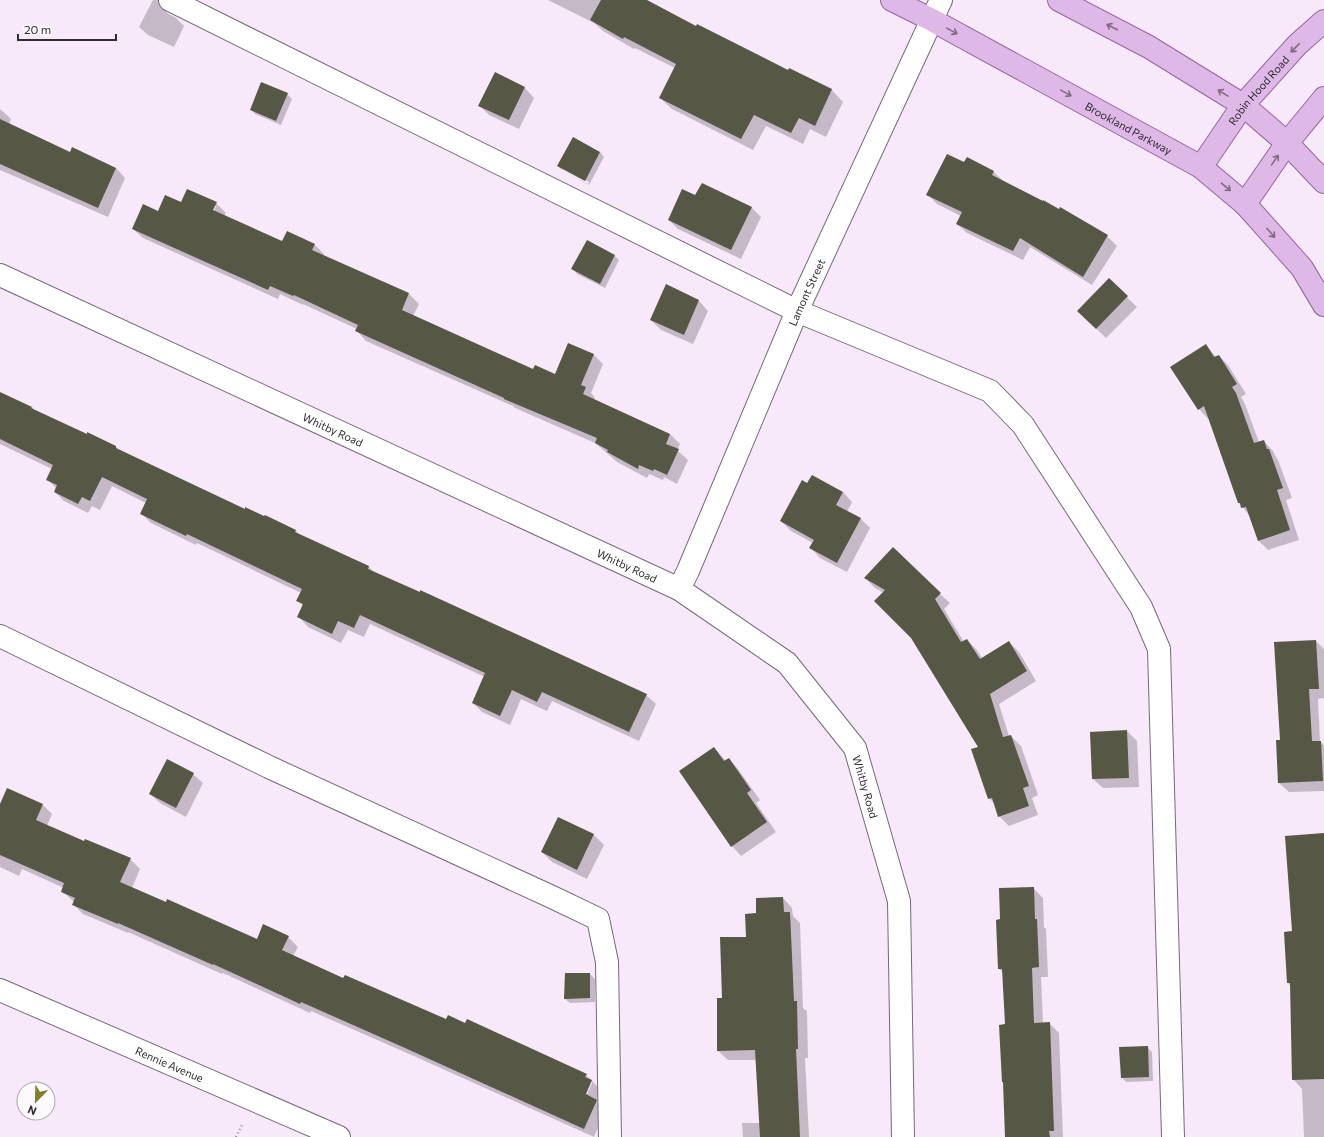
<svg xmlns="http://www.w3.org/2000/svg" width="1324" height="1137" font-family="Commissioner,sans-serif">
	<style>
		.shadow { fill: #0003; fill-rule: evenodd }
		.building { fill: #575745 }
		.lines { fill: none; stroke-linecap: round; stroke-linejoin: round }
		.minor-casing { stroke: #756978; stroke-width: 24 }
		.major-casing { stroke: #93679d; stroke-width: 24 }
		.path { stroke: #988d9a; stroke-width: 2.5; stroke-dasharray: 1 3; stroke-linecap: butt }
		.minor { stroke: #fff; stroke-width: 22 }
		.major { stroke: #deb8e7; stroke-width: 22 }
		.oneway { stroke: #7f6a83 }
		.labels { text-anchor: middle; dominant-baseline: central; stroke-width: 4; stroke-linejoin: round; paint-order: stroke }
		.street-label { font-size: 11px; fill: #312b32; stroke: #fdfafe }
	</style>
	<rect width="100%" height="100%" fill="#f7e8fa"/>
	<g class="shadow">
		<path d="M 153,0 L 169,0 L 165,9 L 167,13 L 176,18 L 184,26 L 174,47 L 148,35 L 139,27 Z"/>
		<path d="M 548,0 L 644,0 L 696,28 L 789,71 L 789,69 L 832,90 L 843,102 L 826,137 L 810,129 L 803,144 L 766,126 L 753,150 L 672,109 L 660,98 L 675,68 L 635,48 L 634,49 L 603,31 L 594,23 Z"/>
		<path d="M 495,73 L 525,88 L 534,98 L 519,129 L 489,115 L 479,105 Z"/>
		<path d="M 287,94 L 292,99 L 281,125 L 255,114 L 251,109 Z"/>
		<path d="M 0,109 L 11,119 L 9,125 L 70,153 L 116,168 L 125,178 L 108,217 L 0,170 Z"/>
		<path d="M 600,152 L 604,157 L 589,185 L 562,170 L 588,184 L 589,182 L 562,168 L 562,170 L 558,166 Z"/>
		<path d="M 967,158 L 994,172 L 1004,182 L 1059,210 L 1060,208 L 1107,236 L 1117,246 L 1092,285 L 1030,247 L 1023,260 L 967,233 L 957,224 L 961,216 L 937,204 L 928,195 L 965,164 Z"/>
		<path d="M 702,184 L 752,208 L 761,217 L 741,259 L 678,229 L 669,220 L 696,197 Z"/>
		<path d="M 216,203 L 226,213 L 224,216 L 282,243 L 287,232 L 315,245 L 324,254 L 324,256 L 409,294 L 419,304 L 413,316 L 534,371 L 555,375 L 569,344 L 594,355 L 603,364 L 591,393 L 595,398 L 594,400 L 670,434 L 680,444 L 677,450 L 688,460 L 677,484 L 664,477 L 663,480 L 649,474 L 647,478 L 617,462 L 595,443 L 515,408 L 513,406 L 366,341 L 357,331 L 357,329 L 303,304 L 303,305 L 280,294 L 278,299 L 143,238 L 133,229 L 158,212 L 181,204 ZM 214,206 L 216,206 L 212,215 L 210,214 Z"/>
		<path d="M 615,256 L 619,260 L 605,288 L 577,274 L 573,269 Z"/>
		<path d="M 1109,280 L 1137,307 L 1106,338 L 1078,311 Z"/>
		<path d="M 666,286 L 699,301 L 708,311 L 693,344 L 661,330 L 651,320 Z"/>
		<path d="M 1206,345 L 1216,357 L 1219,356 L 1228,365 L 1246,394 L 1241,397 L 1245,404 L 1259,442 L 1264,441 L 1273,451 L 1276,457 L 1278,460 L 1292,498 L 1286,500 L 1299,540 L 1268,550 L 1258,540 L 1249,515 L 1239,503 L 1210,418 L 1208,419 L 1199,409 Z"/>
		<path d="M 0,393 L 32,407 L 36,412 L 116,447 L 119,451 L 245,510 L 295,530 L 300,535 L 369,567 L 376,574 L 646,695 L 656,704 L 639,741 L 552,701 L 547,711 L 521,699 L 510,725 L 482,712 L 473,703 L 485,677 L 370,624 L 364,637 L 348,630 L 341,643 L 308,627 L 299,617 L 303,606 L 298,600 L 301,593 L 197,543 L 196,545 L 151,523 L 141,513 L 146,503 L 112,486 L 100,510 L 92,506 L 88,513 L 64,501 L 55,492 L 56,488 L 47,479 L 52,469 L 0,444 L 0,445 Z"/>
		<path d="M 843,492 L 852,502 L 847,512 L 861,519 L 870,528 L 847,572 L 820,558 L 811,548 L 813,543 L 791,531 L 781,521 Z"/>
		<path d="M 865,578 L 940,594 L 950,603 L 944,609 L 964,642 L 967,640 L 977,650 L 982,658 L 1009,642 L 1019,652 L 1036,681 L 999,704 L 1009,736 L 1011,736 L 1021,746 L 1038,795 L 1032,798 L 1038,815 L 1009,826 L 999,816 L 995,804 L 989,798 L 979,747 L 884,593 L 875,588 Z"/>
		<path d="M 1316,641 L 1324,649 L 1324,698 L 1318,699 L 1320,742 L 1324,745 L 1324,791 L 1289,792 L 1279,783 L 1281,741 Z"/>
		<path d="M 1127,731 L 1137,741 L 1139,787 L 1103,788 L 1093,779 Z"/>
		<path d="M 714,748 L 726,761 L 729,759 L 738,769 L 760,800 L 756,803 L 776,832 L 741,856 L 732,846 Z"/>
		<path d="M 193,774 L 203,783 L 186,817 L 160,803 L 150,794 Z"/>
		<path d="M 43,805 L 52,814 L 47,826 L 85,843 L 130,859 L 140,869 L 132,888 L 257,940 L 288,937 L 298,947 L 293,956 L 344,980 L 586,1075 L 602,1091 L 597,1101 L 606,1110 L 594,1137 L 416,1057 L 311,1011 L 310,1013 L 223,973 L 222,974 L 128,932 L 128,933 L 83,914 L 73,904 L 74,902 L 62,891 L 64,888 L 22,869 L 19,876 L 0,867 L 0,807 ZM 591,1081 L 592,1083 L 585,1099 L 583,1099 Z"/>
		<path d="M 559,818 L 594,835 L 604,845 L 587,879 L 552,862 L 542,852 Z"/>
		<path d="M 1324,836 L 1324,1137 L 1304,1137 L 1302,1089 L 1293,1079 L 1291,986 L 1288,983 L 1293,932 Z"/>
		<path d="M 1033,888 L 1043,898 L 1044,927 L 1046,929 L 1048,977 L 1041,977 L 1043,1023 L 1049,1023 L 1059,1033 L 1063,1137 L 1006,1137 L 1006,1025 L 1004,973 L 999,969 L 1001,920 Z"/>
		<path d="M 783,898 L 792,908 L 793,916 L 800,923 L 803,1008 L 807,1011 L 808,1058 L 805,1058 L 809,1137 L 743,1137 L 742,1123 L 760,1123 L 757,1060 L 728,1060 L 718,1051 L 723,999 L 747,938 L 757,914 Z"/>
		<path d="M 590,974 L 595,979 L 595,1002 L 570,1003 L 565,999 Z"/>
		<path d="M 1147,1047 L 1152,1052 L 1153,1081 L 1126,1082 L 1122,1077 Z"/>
	</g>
	<g class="building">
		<path d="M 601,0 L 647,0 L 696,26 L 697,24 L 788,70 L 789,68 L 832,89 L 815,126 L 799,118 L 791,133 L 754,115 L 741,139 L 659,98 L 676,64 L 624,37 L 623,39 L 590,20 Z"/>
		<path d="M 495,72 L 525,87 L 509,120 L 478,106 Z"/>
		<path d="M 261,82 L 288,93 L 276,121 L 250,110 Z"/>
		<path d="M 0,119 L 70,152 L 72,147 L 116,168 L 98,208 L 0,164 Z"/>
		<path d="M 573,137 L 600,152 L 585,181 L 557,166 Z"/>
		<path d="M 947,154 L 964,162 L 967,157 L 994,171 L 992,175 L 1043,201 L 1043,200 L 1059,209 L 1060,207 L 1108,235 L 1083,277 L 1020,238 L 1013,251 L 956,224 L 962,212 L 926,195 Z"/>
		<path d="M 702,183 L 752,207 L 731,250 L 668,220 L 682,189 L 695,195 Z"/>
		<path d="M 187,189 L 217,202 L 213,210 L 282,241 L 287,231 L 315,244 L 312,250 L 409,293 L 402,310 L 533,369 L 535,365 L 555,374 L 568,343 L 594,354 L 581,385 L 586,387 L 583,394 L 670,434 L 666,444 L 679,449 L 667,475 L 654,469 L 653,471 L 639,465 L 638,469 L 607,452 L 608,450 L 595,443 L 597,438 L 504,399 L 504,398 L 355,331 L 358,325 L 294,295 L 293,296 L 270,286 L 268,290 L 132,229 L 143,204 L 158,211 L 165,195 L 181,202 Z"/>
		<path d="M 587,240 L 615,255 L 600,284 L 571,269 Z"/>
		<path d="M 1109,278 L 1128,296 L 1096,329 L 1077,311 Z"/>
		<path d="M 666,284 L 699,300 L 684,335 L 650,320 Z"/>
		<path d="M 1206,344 L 1214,357 L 1219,355 L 1237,384 L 1232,387 L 1236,393 L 1254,443 L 1264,440 L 1267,449 L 1269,449 L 1283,488 L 1277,490 L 1290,530 L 1258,541 L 1246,507 L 1241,508 L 1240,503 L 1238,503 L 1204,406 L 1198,410 L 1170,367 Z"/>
		<path d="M 0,392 L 32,407 L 31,408 L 87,434 L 87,432 L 116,446 L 116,448 L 245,509 L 245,507 L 264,516 L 265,515 L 296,530 L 295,532 L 369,566 L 368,569 L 420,592 L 420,590 L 647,694 L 629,732 L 542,692 L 537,702 L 512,690 L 500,716 L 472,703 L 485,673 L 360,615 L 354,628 L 338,621 L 332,634 L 297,617 L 303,604 L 296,601 L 302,589 L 187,534 L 186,536 L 140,514 L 147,499 L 102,477 L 90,501 L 82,497 L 78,504 L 54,492 L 57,485 L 46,480 L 53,465 L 0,439 Z"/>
		<path d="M 812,475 L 843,492 L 836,505 L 861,518 L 837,563 L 809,548 L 814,540 L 780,521 L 802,480 L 807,483 Z"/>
		<path d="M 893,547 L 941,593 L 935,599 L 961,642 L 967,639 L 980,659 L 1009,641 L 1027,671 L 990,694 L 1003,737 L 1011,735 L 1029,786 L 1023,788 L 1029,806 L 998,817 L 992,798 L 988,799 L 971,749 L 978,747 L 911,638 L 874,601 L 885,590 L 864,578 Z"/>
		<path d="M 1316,640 L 1319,689 L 1309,689 L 1312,741 L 1321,741 L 1323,781 L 1278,783 L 1276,740 L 1280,740 L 1274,642 Z"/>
		<path d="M 1127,730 L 1129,778 L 1092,779 L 1090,732 Z"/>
		<path d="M 714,747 L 724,761 L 729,758 L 751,790 L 747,793 L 767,822 L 731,847 L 679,771 Z"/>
		<path d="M 167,759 L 194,773 L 176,808 L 149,794 Z"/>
		<path d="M 7,788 L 43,804 L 36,820 L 84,841 L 85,839 L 131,858 L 120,882 L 166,902 L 167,899 L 257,939 L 263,924 L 289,936 L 282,950 L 343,978 L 345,975 L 446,1019 L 448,1015 L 465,1023 L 467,1019 L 587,1074 L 585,1077 L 592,1080 L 586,1094 L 597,1100 L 584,1129 L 405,1048 L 301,1002 L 300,1004 L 213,964 L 213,965 L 118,923 L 118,924 L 72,905 L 75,898 L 61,892 L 64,883 L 0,855 L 0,804 Z"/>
		<path d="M 558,817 L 594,834 L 577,870 L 541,852 Z"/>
		<path d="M 1324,833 L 1324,1079 L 1292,1080 L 1290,983 L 1287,983 L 1284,932 L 1292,931 L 1285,836 Z"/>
		<path d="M 1034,887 L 1035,919 L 1037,919 L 1039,967 L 1032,968 L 1034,1023 L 1050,1022 L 1054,1131 L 1049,1131 L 1050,1137 L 1005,1137 L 1003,1082 L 1002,1082 L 999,1025 L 1005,1024 L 1002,969 L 998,969 L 996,920 L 1000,919 L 999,888 Z"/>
		<path d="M 783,897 L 784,912 L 790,912 L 794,1001 L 797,1001 L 798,1049 L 796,1049 L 800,1137 L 760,1137 L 755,1050 L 717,1051 L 717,998 L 722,998 L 720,937 L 746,937 L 745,914 L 756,913 L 756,898 Z"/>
		<path d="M 565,973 L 590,973 L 590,998 L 564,999 Z"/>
		<path d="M 1148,1046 L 1149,1077 L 1121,1078 L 1119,1047 Z"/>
	</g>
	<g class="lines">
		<g class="minor-casing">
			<g id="minor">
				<path d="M 170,0 L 797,311 L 990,391 L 1023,425 L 1141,607 L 1159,649 L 1173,1137"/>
				<path id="s1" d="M 0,275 L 679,589 L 787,663 L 855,748 L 899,901 L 903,1137"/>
				<path id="s2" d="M 679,589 L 688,571 L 797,311 L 941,0"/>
				<path d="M 0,636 L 269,767 L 552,897 L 598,919 L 607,962 L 610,1137"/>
				<path id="s3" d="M 0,990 L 339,1137"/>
			</g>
		</g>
		<g class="major-casing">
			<g id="major">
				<path id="s4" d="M 892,0 L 932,20 L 1201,167 L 1245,204 L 1302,268 L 1324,305"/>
				<path d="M 1059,0 L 1149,47 L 1243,105 L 1287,143 L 1324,182"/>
				<path id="s5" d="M 1201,167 L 1243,105 L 1297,45 L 1324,21"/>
				<path d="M 1245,204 L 1287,143 L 1324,98"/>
			</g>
		</g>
		<path class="path" d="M 236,1137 L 242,1125"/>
		<use href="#minor" class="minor"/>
		<use href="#major" class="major"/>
	</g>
	<defs><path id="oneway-shaft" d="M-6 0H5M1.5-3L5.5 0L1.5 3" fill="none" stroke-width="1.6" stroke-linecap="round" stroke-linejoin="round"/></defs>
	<g class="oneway">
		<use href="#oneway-shaft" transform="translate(1112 27) rotate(-153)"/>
		<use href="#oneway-shaft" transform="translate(952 31) rotate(29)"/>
		<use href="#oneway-shaft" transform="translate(1295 48) rotate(134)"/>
		<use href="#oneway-shaft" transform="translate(1066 93) rotate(29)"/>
		<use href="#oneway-shaft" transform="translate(1223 93) rotate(-148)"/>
		<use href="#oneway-shaft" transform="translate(1275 160) rotate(-55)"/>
		<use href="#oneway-shaft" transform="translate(1226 187) rotate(40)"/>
		<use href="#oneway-shaft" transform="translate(1271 233) rotate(49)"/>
	</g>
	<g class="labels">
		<g class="street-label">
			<text stroke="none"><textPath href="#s5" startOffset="96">Robin Hood Road</textPath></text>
			<text stroke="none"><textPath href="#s4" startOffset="269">Brookland Parkway</textPath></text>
			<text stroke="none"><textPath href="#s2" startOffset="323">Lamont Street</textPath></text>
			<text stroke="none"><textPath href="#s1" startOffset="367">Whitby Road</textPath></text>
			<text stroke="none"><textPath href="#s1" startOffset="691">Whitby Road</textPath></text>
			<text stroke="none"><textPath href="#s1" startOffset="1028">Whitby Road</textPath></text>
			<text stroke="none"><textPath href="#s3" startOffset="185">Rennie Avenue</textPath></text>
		</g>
	</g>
	<g transform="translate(36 1101) rotate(203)"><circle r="19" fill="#fdfafe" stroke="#aba7ac"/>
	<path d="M0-3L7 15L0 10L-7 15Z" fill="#827e26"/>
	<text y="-6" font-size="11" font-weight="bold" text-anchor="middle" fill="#312b32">N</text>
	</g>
	<path d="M18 34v6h98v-6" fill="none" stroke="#312b32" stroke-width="2"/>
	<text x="24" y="34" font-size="12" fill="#312b32" stroke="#fdfafe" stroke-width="3" paint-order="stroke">20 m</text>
</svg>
